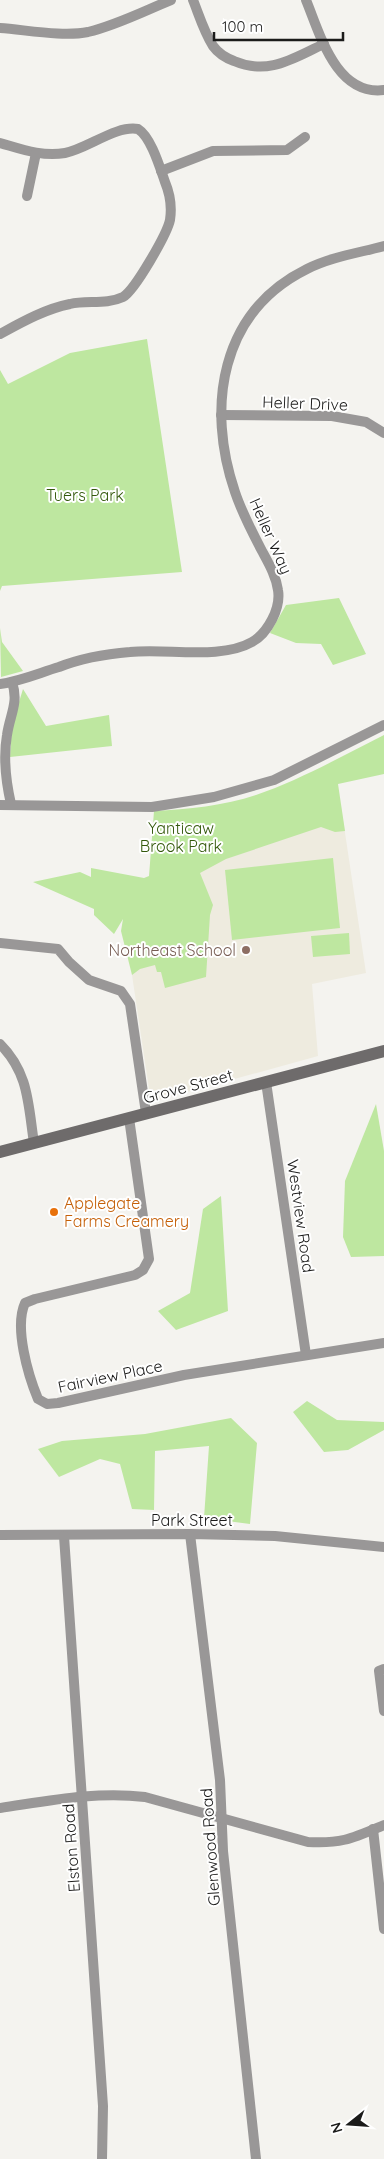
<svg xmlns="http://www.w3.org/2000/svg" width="384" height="2159" font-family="Quicksand,sans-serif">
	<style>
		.built { fill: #eeebdf }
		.green { fill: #bee7a0 }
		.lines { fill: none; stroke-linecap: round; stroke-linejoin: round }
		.minor { stroke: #999797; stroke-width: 10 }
		.secondary { stroke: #6e6b6b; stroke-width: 12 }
		.education-dot { fill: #8d6e63; stroke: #fff; stroke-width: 2 }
		.food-dot { fill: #e8710a; stroke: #fff; stroke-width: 2 }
		.labels { text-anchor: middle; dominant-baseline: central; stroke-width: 4; stroke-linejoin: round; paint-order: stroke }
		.street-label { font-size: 16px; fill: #1b1b1a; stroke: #fff }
		.park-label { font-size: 16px; fill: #33580b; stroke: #fff }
		.education-label { font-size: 16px; fill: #785e54; stroke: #fff; text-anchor: end }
		.food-label { font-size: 16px; fill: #c56008; stroke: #fff; text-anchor: start }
	</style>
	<rect width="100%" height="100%" fill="#f4f3ef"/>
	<path class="built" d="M 341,806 L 366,973 L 312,984 L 318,1056 L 151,1102 L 132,975 L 189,864 Z"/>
	<g class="green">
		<path d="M 147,339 L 182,572 L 2,586 L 0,591 L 0,370 L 8,384 L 70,353 Z"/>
		<path d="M 339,598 L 366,654 L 333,665 L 321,644 L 296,643 L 270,633 L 286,605 Z"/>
		<path d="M 0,628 L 2,642 L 23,671 L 1,677 Z"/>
		<path d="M 23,689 L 46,726 L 109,715 L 112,746 L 10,757 L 12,725 Z"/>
		<path d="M 384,735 L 384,774 L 338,784 L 345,831 L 335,832 L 321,827 L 226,859 L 200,873 L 213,905 L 210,915 L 206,977 L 165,988 L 161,972 L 157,972 L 155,965 L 140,969 L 132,975 L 121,931 L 123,919 L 114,934 L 94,915 L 94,909 L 33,882 L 80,872 L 91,877 L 91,868 L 144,878 L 149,876 L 154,811 C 188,809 224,806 256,795 C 300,780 342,756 384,735 Z"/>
		<path d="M 333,858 L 340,928 L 232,940 L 225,870 Z"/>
		<path d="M 349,933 L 350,954 L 313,957 L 311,936 Z"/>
		<path d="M 376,1104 L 384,1151 L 384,1256 L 351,1257 L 343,1237 L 345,1181 Z"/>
		<path d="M 221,1196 L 228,1311 L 176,1330 L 158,1311 L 190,1293 L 203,1209 Z"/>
		<path d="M 307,1401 L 337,1420 L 384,1422 L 384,1430 L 348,1450 L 324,1452 L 293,1412 Z"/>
		<path d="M 231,1418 L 257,1443 L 250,1524 L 204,1518 L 209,1446 L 155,1451 L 154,1510 L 132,1509 L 120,1464 L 100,1459 L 59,1477 L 38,1449 L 62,1441 L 145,1434 Z"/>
	</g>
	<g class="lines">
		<g class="minor">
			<path d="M 193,0 C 199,15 204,32 213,46 C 218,53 226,58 234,61 C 269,76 293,58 324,44"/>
			<path d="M 306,0 C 320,34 336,96 384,90"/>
			<path d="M 0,28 C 27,30 63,37 88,32 C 117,25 144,11 171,0"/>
			<path d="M 0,143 C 21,149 42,157 65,153 C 87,149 116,125 138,129 C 151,137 160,168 165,182 C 170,194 172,207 170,220 C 167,234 135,290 123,297 C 106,305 87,300 70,304 C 45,309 22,322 0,334"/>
			<path d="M 161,171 L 213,151 L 287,150 L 305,137"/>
			<path d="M 27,196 L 36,153"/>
			<path d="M 221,415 L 332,416 L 366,422 L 384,433"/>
			<path d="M 0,684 C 21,681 39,673 59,667 C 82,658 106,654 130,652 C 166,648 221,660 252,642 C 268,633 281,608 278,590 C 276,576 269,564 262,551 C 252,532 242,513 235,492 C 206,407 220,312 307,269 C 331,257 358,253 384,246"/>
			<path d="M 11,804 C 6,782 3,758 7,735 C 10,714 19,703 12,682"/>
			<path d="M 0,805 L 152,807 L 214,797 L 274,780 L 384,725"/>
			<path d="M 0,943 L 58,949 L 69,962 L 89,980 L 121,991 L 130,1004 L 146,1113"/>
			<path d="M 0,1044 C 29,1073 28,1104 34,1143"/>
			<path d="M 266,1082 L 306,1355"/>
			<path d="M 129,1118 L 149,1259 L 143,1270 L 135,1275 L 35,1299 L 25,1303 C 14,1327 28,1375 38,1399 L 47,1404 L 58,1403 L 184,1375 L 384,1343"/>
			<path d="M 190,1534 L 220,1780 L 223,1851 L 256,2159"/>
			<path d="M 0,1535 L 190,1534 L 275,1536 L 384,1547"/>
			<path d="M 64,1536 L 103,2106 L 102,2159"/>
			<path d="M 384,1669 L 379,1671 L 384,1711"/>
			<path d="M 0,1808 C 48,1801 96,1791 145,1797 L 308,1842 C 342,1844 353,1838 384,1825"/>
			<path d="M 373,1829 L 384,1929"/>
		</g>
		<path class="secondary" d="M 0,1152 L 384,1051"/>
	</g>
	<circle class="education-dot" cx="246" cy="950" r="5"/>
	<circle class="food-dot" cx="54" cy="1212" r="5"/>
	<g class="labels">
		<g class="street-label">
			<text transform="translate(305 403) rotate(2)">Heller Drive</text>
			<text transform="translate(271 536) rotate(66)">Heller Way</text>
			<text transform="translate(188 1086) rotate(-15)">Grove Street</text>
			<text transform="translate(301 1216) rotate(82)">Westview Road</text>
			<text transform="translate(110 1376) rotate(-12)">Fairview Place</text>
			<text x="192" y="1520">Park Street</text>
			<text transform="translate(210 1847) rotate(-94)">Glenwood Road</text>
			<text transform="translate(71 1848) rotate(-94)">Elston Road</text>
		</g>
		<g class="park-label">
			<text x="85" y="495">Tuers Park</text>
			<text x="181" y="828">Yanticaw<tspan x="181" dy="18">Brook Park</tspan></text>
		</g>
		<g class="education-label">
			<text x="236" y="950">Northeast School</text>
		</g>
		<g class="food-label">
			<text x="64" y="1203">Applegate<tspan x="64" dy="18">Farms Creamery</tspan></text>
		</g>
	</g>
	<g transform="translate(349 2124) rotate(253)" stroke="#ffffff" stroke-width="4" paint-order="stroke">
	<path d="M0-4L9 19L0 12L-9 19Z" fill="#1b1b1a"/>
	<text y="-8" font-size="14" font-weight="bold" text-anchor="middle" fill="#1b1b1a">N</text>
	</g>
	<path d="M214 32v8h129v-8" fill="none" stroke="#1b1b1a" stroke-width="2.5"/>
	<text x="222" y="32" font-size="15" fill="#1b1b1a" stroke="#ffffff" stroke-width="4" paint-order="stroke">100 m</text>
</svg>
